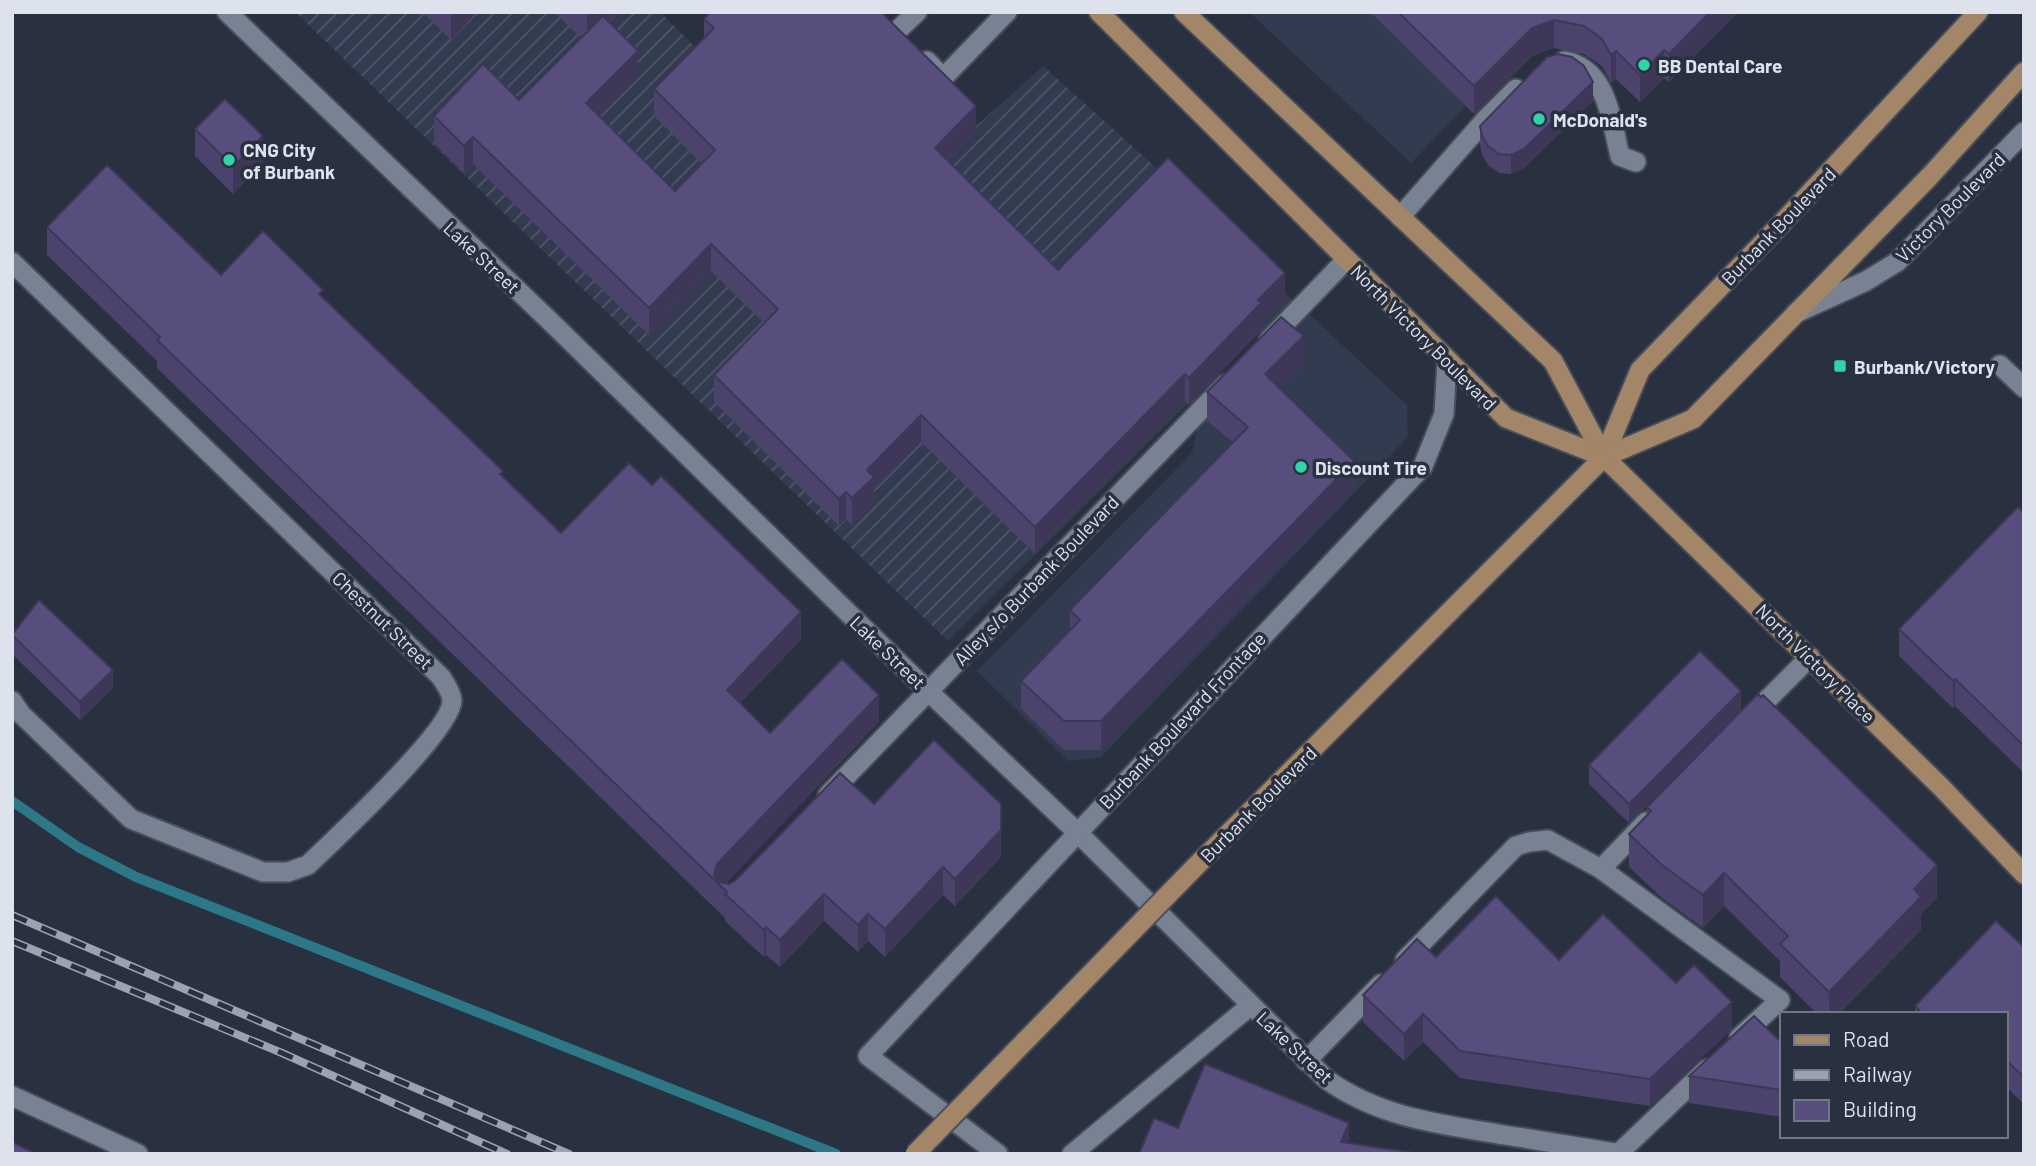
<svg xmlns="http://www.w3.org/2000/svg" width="2036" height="1166" font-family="Barlow,sans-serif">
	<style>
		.built { fill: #323b4f }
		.industrial { fill: url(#industrial-furrows) }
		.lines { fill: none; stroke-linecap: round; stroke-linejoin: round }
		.stream { stroke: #2d7886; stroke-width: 10 }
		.service-casing { stroke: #474d59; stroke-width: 23 }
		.minor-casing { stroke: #474d59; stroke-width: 23 }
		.secondary-casing { stroke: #474d59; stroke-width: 23 }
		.primary-casing { stroke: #474d59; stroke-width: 23 }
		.service { stroke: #798293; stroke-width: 19 }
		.minor { stroke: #798293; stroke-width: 19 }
		.secondary { stroke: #798293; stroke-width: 19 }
		.primary { stroke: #a28667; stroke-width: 19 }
		.rail-casing { stroke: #9da2ae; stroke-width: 8 }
		.rail { stroke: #29303f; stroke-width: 5; stroke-dasharray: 16; stroke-linecap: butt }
		.primary-bridge-casing { stroke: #474d59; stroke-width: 23; stroke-linecap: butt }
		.primary-bridge { stroke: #a28667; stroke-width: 19 }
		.wall { fill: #4c436c }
		.shaded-wall { fill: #3e3758 }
		.building { fill: #584e7d; stroke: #3e3758; stroke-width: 2 }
		.poi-dot { fill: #31d4a9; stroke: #29303f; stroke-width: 2.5 }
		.labels { text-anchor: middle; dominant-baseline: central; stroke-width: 7; stroke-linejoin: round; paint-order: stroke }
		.poi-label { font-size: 19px; font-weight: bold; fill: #dde2ec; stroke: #29303f; text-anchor: start }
		.street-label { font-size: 19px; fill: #dde2ec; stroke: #29303f }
	</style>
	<defs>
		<pattern id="industrial-furrows" width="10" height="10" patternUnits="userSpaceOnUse" patternTransform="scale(1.75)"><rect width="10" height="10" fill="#323b4f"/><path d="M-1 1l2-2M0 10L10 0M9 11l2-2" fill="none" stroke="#4f5768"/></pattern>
	</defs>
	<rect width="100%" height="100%" fill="#29303f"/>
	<g class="built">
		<path d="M 1249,12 L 1552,12 L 1554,14 L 1411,163 Z"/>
		<path d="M 1307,312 L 1407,405 L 1408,437 L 1100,758 L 1068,761 L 977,671 L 1192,453 L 1197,429 Z"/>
	</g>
	<path class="industrial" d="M 295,12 L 660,12 L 870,221 L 1043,66 L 1170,180 L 1292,300 L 948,641 Z"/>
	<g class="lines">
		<path class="stream" d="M 12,801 L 78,847 L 136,877 L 836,1154"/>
		<g class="service-casing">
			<g id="service">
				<path d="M 898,30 L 917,12"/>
				<path d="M 927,61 L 943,78 L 1007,12"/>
				<path d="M 1564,61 C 1607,68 1611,120 1620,156 L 1636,162"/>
				<path d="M 1400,217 L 1485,120 L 1516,89"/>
				<path d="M 12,262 L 441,677 C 445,683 452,694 452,701 C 451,731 334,840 308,865 L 288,872 L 263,872 L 131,819 L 21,714 L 12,701"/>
				<path d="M 1269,340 L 1346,260"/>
				<path d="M 2000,365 L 2024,388"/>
				<path d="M 1751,716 L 1810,657"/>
				<path d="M 828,795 L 1226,384"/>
				<path d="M 1601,869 L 1646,822"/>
				<path d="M 1405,960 L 1516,846 L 1529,842 L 1548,840 L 1601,869 L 1780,1000 L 1739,1038"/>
				<path d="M 1306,1061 L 1381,984"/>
				<path d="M 1619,1153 L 1707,1069"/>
			</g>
		</g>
		<g class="minor-casing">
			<g id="minor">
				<path d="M 227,12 L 553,324 L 928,691 L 1077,832 L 1326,1079 C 1380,1118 1440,1124 1504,1135 C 1544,1141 1583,1148 1622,1154"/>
				<path d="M 998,1154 L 868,1056 L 1423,466 L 1444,414 L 1447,361"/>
				<path d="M 1072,1154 L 1250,1006"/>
			</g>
		</g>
		<g class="secondary-casing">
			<g id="secondary">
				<path d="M 1796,313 L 1866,281 L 1897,262 L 2024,132"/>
				<path d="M 12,1096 L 138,1154"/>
			</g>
		</g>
		<g class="primary-casing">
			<g id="primary">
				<path d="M 1099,12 L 1506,418 L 1604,457"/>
				<path d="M 1184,12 L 1553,361 L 1604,457 L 1941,787 L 2024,874"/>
				<path d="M 1604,457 L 1640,370 L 1780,225 L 1978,12"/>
				<path d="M 1195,867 L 1604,457 L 1693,419 L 1930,176 L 2024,72"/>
			</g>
		</g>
		<use href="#service" class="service"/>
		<use href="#minor" class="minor"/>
		<use href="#secondary" class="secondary"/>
		<use href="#primary" class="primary"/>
		<g class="rail-casing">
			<g id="rail">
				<path d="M 12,915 L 569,1154"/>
				<path d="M 12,941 L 282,1053 L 507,1154"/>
			</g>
		</g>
		<use href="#rail" class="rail"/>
		<g class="primary-bridge-casing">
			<path id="primary-bridge" d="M 915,1154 L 1195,867"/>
		</g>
		<use href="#primary-bridge" class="primary-bridge"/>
	</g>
	<g class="wall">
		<path d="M 422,12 L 477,12 L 451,40 Z"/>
		<path d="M 554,12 L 618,12 L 609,22 L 638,78 L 599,117 L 675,191 L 702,164 L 654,116 L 654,89 L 704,38 L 704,19 L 976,133 L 948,162 L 1058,270 L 1285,300 L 1262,323 L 1262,329 L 1189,405 L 1185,401 L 1035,554 L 921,442 L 874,490 L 874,504 L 852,525 L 846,519 L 839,526 L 714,402 L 714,375 L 764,323 L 711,271 L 649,335 L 473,164 L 464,173 L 434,143 L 434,116 L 519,100 L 581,38 Z"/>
		<path d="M 1370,12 L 1738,12 L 1669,82 L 1664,78 L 1640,102 L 1616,79 L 1611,83 L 1602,66 L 1584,54 L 1554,48 L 1532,56 L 1474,114 Z"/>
		<path d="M 1593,101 L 1524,168 L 1511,174 L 1499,173 L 1488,165 L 1482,155 L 1480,145 L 1480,126 Z"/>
		<path d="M 195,129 L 263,163 L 233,194 L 195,156 Z"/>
		<path d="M 47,227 L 221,275 L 323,298 L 561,533 L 801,640 L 740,703 L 770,733 L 879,722 L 725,884 L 729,884 L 874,804 L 1001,857 L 955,906 L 943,895 L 885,957 L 868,941 L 858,952 L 824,921 L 780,967 L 766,955 L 764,957 L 725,921 L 725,918 L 157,368 L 157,361 L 47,255 Z"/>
		<path d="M 1304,364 L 1280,388 L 1354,489 L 1101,750 L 1064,750 L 1021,709 L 1021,681 L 1070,630 L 1070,610 L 1233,442 L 1207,421 L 1207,392 Z"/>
		<path d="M 2024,513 L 2024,773 L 1955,706 L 1953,708 L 1899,656 L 1899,629 Z"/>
		<path d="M 12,635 L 113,688 L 80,720 L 12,654 Z"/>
		<path d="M 1741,710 L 1629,823 L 1589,784 L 1589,765 Z"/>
		<path d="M 1647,807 L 1937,898 L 1921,914 L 1921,930 L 1839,1014 L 1817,1014 L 1780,977 L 1780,961 L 1724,906 L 1703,928 L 1662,898 L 1629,867 L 1629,834 L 1647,815 Z"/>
		<path d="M 2024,947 L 2024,1104 L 2006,1087 L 2006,1014 L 1915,1014 L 1915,1006 Z"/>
		<path d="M 1436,957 L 1559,960 L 1732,1029 L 1650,1106 L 1460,1078 L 1423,1042 L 1404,1061 L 1363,1022 L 1363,995 Z"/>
		<path d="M 1782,1043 L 1782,1117 L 1689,1103 L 1689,1076 Z"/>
	</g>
	<g class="shaded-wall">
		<path d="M 451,12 L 477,12 L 451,40 Z"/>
		<path d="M 590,12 L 618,12 L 587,44 L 587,15 Z"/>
		<path d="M 1710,12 L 1738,12 L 1669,82 L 1669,54 Z"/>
		<path d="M 1554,20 L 1554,48 L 1532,56 L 1474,114 L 1474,86 L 1532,28 Z"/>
		<path d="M 1664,50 L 1664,78 L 1640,102 L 1640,75 Z"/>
		<path d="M 638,51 L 638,78 L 586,130 L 586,103 Z"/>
		<path d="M 1616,51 L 1616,79 L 1611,83 L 1611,55 Z"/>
		<path d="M 1593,82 L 1593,101 L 1524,168 L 1511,174 L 1511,155 Z"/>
		<path d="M 976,106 L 976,133 L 935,175 L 935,148 Z"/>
		<path d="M 263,136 L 263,163 L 233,194 L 233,167 Z"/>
		<path d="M 473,137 L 473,164 L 464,173 L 464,146 Z"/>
		<path d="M 711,244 L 711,271 L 649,335 L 649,308 Z"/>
		<path d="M 1285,273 L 1285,300 L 1262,323 L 1262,329 L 1189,405 L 1189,378 L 1258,300 Z"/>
		<path d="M 1304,336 L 1304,364 L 1265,403 L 1265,374 Z"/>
		<path d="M 1185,374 L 1185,401 L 1035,554 L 1035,527 Z"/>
		<path d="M 921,415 L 921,442 L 874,490 L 874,504 L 852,525 L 852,498 L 867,470 Z"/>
		<path d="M 1354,461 L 1354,489 L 1101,750 L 1101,721 Z"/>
		<path d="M 846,492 L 846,519 L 839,526 L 839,499 Z"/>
		<path d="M 801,612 L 801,640 L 727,717 L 727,690 Z"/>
		<path d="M 113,670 L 113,688 L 80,720 L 80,702 Z"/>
		<path d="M 1955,679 L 1955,706 L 1953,708 L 1953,681 Z"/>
		<path d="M 1741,691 L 1741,710 L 1629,823 L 1629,804 Z"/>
		<path d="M 879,695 L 879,722 L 722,887 L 714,875 L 717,864 Z"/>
		<path d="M 1001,830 L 1001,857 L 955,906 L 955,879 Z"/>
		<path d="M 1937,865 L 1937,898 L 1921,914 L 1921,930 L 1839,1014 L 1829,1014 L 1829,992 L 1914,889 Z"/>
		<path d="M 943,867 L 943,895 L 885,957 L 885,929 Z"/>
		<path d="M 1724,873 L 1724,906 L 1703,928 L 1703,895 Z"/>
		<path d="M 824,894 L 824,921 L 780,967 L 780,940 Z"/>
		<path d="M 868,914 L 868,941 L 858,952 L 858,925 Z"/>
		<path d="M 766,927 L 766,955 L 764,957 L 764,930 Z"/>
		<path d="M 1732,1002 L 1732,1029 L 1650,1106 L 1650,1079 Z"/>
		<path d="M 1423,1014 L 1423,1042 L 1404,1061 L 1404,1034 Z"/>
		<path d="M 1349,1123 L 1349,1151 L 1341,1142 Z"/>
	</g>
	<g class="building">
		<path d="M 711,12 L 881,12 L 976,106 L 935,148 L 1058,270 L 1168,158 L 1285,273 L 1258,300 L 1262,302 L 1189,378 L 1185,374 L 1035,527 L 921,415 L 867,470 L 874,477 L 852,498 L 846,492 L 839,499 L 714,375 L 778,309 L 711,244 L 649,308 L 473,137 L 464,146 L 434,116 L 483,64 L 519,100 L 603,16 L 638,51 L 586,103 L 675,191 L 715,150 L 654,89 L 714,28 L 704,19 Z"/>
		<path d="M 1398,12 L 1710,12 L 1669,54 L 1664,50 L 1640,75 L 1616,51 L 1611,55 L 1602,39 L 1584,26 L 1554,20 L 1532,28 L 1474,86 Z"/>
		<path d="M 1558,54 L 1572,57 L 1584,66 L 1593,82 L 1524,149 L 1511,155 L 1499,154 L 1488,146 L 1482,136 L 1480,126 L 1547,57 Z"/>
		<path d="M 225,99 L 263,136 L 233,167 L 195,129 Z"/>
		<path d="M 107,165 L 221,275 L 263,231 L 323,290 L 319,294 L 503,471 L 500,474 L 561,533 L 629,463 L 652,485 L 661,476 L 801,612 L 727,690 L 770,733 L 842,659 L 879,695 L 717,864 L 714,875 L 718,882 L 729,884 L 735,881 L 840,773 L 874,804 L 934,740 L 1001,804 L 1001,830 L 955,879 L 943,867 L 885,929 L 868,914 L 858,925 L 824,894 L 780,940 L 766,927 L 764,930 L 725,894 L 727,892 L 157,340 L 160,337 L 47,227 Z"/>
		<path d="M 1281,317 L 1304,336 L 1265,374 L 1354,461 L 1101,721 L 1064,721 L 1021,681 L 1080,620 L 1070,610 L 1248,427 L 1207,392 Z"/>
		<path d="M 2018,507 L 2024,513 L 2024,746 L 1955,679 L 1953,681 L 1899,629 Z"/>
		<path d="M 39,600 L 113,670 L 80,702 L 12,635 Z"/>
		<path d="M 1700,651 L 1741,691 L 1629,804 L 1589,765 Z"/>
		<path d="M 1758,694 L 1761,697 L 1763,695 L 1937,865 L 1914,889 L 1921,897 L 1829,992 L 1780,944 L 1788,936 L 1724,873 L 1703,895 L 1662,865 L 1629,834 L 1651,811 L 1647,807 Z"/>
		<path d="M 1496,896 L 1559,960 L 1603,914 L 1676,983 L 1694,965 L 1732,1002 L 1650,1079 L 1460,1051 L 1423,1014 L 1404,1034 L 1363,995 L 1417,939 L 1436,957 Z"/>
		<path d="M 1996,921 L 2024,947 L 2024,1077 L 2006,1060 L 2006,1014 L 1923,1014 L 1915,1006 Z"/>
		<path d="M 1754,1016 L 1782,1043 L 1782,1090 L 1689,1076 Z"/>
		<path d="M 1205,1064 L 1349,1123 L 1341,1142 L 1422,1154 L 1139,1154 L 1154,1118 L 1178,1128 Z"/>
		<path d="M 12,1142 L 36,1154 L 12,1154 Z"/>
	</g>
	<g class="poi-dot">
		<circle cx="1644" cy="65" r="7"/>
		<circle cx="1539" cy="119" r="7"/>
		<circle cx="229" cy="160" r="7"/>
		<rect x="1833" y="359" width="14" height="14" rx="3.5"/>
		<circle cx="1301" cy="467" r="7"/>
	</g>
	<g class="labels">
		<g class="poi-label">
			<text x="1658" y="65">BB Dental Care</text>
			<text x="1553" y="119">McDonald's</text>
			<text x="243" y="149">CNG City<tspan x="243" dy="22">of Burbank</tspan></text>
			<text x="1854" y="366">Burbank/Victory</text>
			<text x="1315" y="467">Discount Tire</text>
		</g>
		<g class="street-label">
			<text transform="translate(1950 207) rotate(-45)">Victory Boulevard</text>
			<text transform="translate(1778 226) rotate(-46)">Burbank Boulevard</text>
			<text transform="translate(482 257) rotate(43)">Lake Street</text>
			<text transform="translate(1424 337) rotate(45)">North Victory Boulevard</text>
			<text transform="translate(1036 580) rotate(-46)">Alley s/o Burbank Boulevard</text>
			<text transform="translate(383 620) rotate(44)">Chestnut Street</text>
			<text transform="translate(888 652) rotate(44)">Lake Street</text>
			<text transform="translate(1816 663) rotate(45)">North Victory Place</text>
			<text transform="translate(1182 720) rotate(-47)">Burbank Boulevard Frontage</text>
			<text transform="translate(1258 804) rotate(-45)">Burbank Boulevard</text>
			<text transform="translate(1295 1047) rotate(43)">Lake Street</text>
		</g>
	</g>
	<rect width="2036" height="1166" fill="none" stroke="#dde2ec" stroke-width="28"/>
	<rect x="1780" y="1012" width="228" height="126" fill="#29303f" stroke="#717784" stroke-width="2"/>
	<rect x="1794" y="1035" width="35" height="10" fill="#a28667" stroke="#717784" stroke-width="2"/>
	<text x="1843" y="1047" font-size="21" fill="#dde2ec">Road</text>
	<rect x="1794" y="1070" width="35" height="10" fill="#9da2ae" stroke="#717784" stroke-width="2"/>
	<text x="1843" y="1082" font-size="21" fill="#dde2ec">Railway</text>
	<rect x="1794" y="1100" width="35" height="21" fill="#584e7d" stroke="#717784" stroke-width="2"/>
	<text x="1843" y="1117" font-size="21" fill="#dde2ec">Building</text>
</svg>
